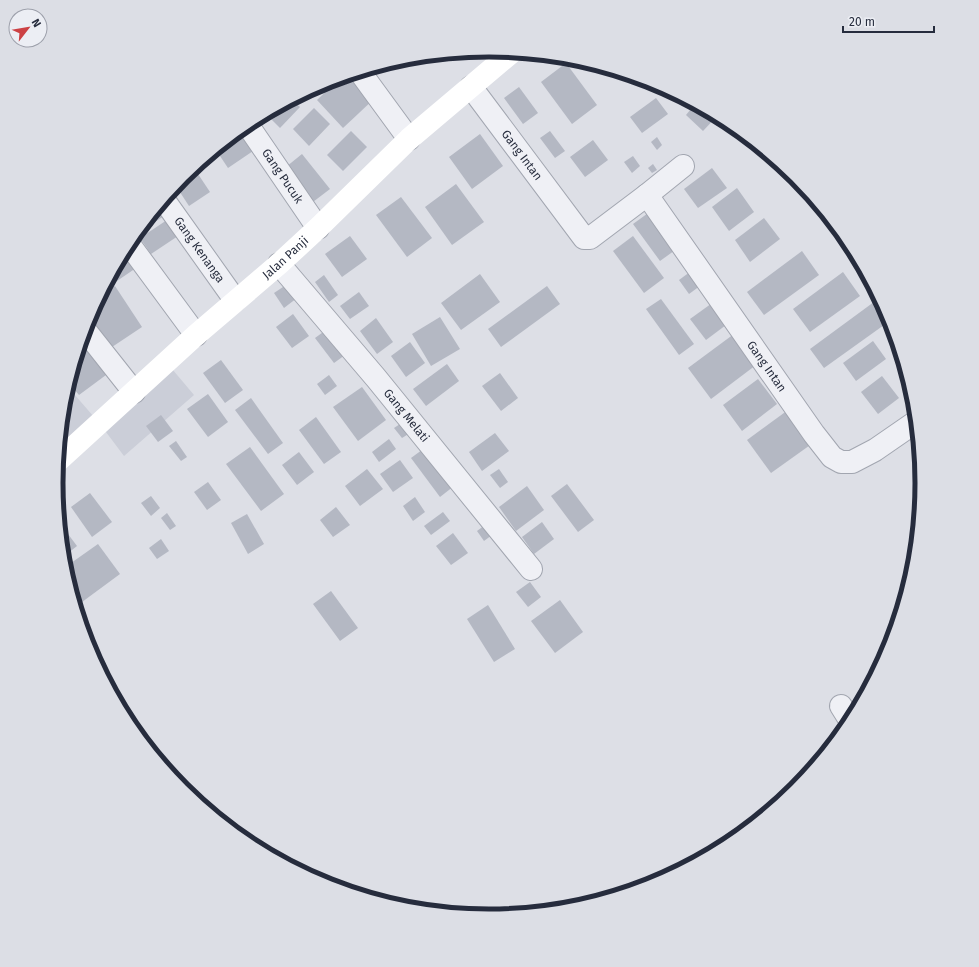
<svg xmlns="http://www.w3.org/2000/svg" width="979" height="967" font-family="'Fira Sans',sans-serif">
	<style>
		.built { fill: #cbced8 }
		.building { fill: #b4b8c3 }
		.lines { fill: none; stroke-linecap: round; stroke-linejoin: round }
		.street-casing { stroke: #a2a6b0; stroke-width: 24 }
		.street { stroke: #eff0f5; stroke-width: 22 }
		.secondary { stroke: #fff; stroke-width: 22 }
		.labels { text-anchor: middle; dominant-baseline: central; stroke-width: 3; stroke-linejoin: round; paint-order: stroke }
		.street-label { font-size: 12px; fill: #262c3d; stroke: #eceef4 }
		.rim { fill: none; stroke: #262c3d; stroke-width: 5 }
	</style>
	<rect width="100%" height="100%" fill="#dddfe6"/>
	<path class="built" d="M 167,363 L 194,395 L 124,456 L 100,424 L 59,458 L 64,399 L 68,387 L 100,424 Z"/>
	<g class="building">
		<path d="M 566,63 L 597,105 L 572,124 L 541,82 Z"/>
		<path d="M 352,74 L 375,98 L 343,128 L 317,100 L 340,78 Z"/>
		<path d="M 519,87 L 538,113 L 523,124 L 504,98 Z"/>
		<path d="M 656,98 L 668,114 L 642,133 L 630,117 Z"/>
		<path d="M 292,100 L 300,107 L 280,128 L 266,114 Z"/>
		<path d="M 695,104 L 717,116 L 703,131 L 686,115 Z"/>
		<path d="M 314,108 L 330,124 L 309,146 L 293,129 Z"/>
		<path d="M 245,126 L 259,147 L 228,168 L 216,150 Z"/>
		<path d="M 351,131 L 367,147 L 343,171 L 327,155 Z"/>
		<path d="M 550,131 L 565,151 L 555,158 L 540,138 Z"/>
		<path d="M 480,134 L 503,166 L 472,189 L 449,157 Z"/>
		<path d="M 657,137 L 662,145 L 657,150 L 651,142 Z"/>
		<path d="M 593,140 L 608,160 L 585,177 L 570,157 Z"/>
		<path d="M 302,154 L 330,189 L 309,205 L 281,171 Z"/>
		<path d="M 633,156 L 640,166 L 632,173 L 624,162 Z"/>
		<path d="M 653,164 L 657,170 L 652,173 L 648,168 Z"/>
		<path d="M 194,168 L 210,192 L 189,206 L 176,186 L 183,177 Z"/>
		<path d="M 712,168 L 727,188 L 698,208 L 684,189 Z"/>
		<path d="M 456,184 L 484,222 L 452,245 L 425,207 Z"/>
		<path d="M 737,188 L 754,212 L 729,231 L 712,207 Z"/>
		<path d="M 401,197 L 432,238 L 407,257 L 376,215 Z"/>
		<path d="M 162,203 L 169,213 L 137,233 Z"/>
		<path d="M 651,211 L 678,248 L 660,261 L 633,224 Z"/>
		<path d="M 764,218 L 780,239 L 750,262 L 735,240 Z"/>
		<path d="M 167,220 L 178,236 L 151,254 L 140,238 Z"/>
		<path d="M 350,236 L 367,259 L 342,277 L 325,254 Z"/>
		<path d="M 633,236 L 664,278 L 644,293 L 613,251 Z"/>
		<path d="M 126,248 L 139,266 L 114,283 L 111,277 Z"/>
		<path d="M 802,251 L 819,275 L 764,315 L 747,292 Z"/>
		<path d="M 694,269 L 704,283 L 689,294 L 679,280 Z"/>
		<path d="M 843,272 L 860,296 L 810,332 L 793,309 Z"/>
		<path d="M 480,274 L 500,302 L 461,330 L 441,303 Z"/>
		<path d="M 324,275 L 338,295 L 329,302 L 315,282 Z"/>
		<path d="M 286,285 L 297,298 L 284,308 L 274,293 Z"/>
		<path d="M 115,286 L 142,327 L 109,349 L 89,319 L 101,296 Z"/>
		<path d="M 547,286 L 560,304 L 501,347 L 488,329 Z"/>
		<path d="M 359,292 L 369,306 L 350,319 L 340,306 Z"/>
		<path d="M 661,299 L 694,344 L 679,355 L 646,309 Z"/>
		<path d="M 878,299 L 891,320 L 824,368 L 810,349 Z"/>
		<path d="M 715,301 L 730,322 L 706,340 L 690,319 Z"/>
		<path d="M 293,314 L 309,336 L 292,348 L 276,327 Z"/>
		<path d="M 440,317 L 460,349 L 431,366 L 412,334 Z"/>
		<path d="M 376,318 L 393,342 L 377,354 L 360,331 Z"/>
		<path d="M 326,330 L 345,355 L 334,363 L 315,338 Z"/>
		<path d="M 738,331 L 760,362 L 711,399 L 688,368 Z"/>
		<path d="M 873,341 L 886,359 L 856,381 L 843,363 Z"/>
		<path d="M 82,342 L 106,375 L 79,395 L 69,383 Z"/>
		<path d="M 410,342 L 425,363 L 406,377 L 391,356 Z"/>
		<path d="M 221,360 L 243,390 L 225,403 L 203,373 Z"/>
		<path d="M 447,364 L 459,381 L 426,406 L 413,389 Z"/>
		<path d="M 500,373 L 518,398 L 501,411 L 482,386 Z"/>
		<path d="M 329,375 L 337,386 L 325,395 L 317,384 Z"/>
		<path d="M 882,376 L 899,398 L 878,414 L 861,392 Z"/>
		<path d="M 758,379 L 777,404 L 742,431 L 723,405 Z"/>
		<path d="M 362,387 L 386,420 L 358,441 L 333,407 Z"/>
		<path d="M 208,394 L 228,422 L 208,437 L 187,409 Z"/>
		<path d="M 251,398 L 283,443 L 268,454 L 235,410 Z"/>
		<path d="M 788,410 L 813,443 L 771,473 L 747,440 Z"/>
		<path d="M 161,415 L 173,431 L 158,442 L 146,426 Z"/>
		<path d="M 316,417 L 341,452 L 324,464 L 299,430 Z"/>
		<path d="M 403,422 L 410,433 L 402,438 L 394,428 Z"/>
		<path d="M 495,433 L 509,451 L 482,471 L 469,452 Z"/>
		<path d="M 389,439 L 396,449 L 379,462 L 372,452 Z"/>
		<path d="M 176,441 L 187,457 L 181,461 L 169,446 Z"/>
		<path d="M 250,447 L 284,494 L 261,511 L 226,464 Z"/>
		<path d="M 426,447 L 454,486 L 440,497 L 411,458 Z"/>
		<path d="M 299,452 L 314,472 L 297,485 L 282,465 Z"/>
		<path d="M 400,460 L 413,478 L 393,492 L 380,474 Z"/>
		<path d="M 367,469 L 383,489 L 360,506 L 345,486 Z"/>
		<path d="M 499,469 L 508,482 L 500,488 L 490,475 Z"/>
		<path d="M 208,482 L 221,500 L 207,510 L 194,492 Z"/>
		<path d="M 567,484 L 594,520 L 578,532 L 551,496 Z"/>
		<path d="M 527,486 L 544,510 L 516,531 L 499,507 Z"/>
		<path d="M 90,493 L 112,522 L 92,537 L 71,507 Z"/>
		<path d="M 151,496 L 160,508 L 151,516 L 141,503 Z"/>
		<path d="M 415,497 L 425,512 L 413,521 L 403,506 Z"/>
		<path d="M 336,507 L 350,525 L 333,537 L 320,520 Z"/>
		<path d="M 443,512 L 450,521 L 431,535 L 424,526 Z"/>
		<path d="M 167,513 L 176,526 L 170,530 L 161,518 Z"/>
		<path d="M 247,514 L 264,544 L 248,554 L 231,523 Z"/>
		<path d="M 542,522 L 554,539 L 534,554 L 522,537 Z"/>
		<path d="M 485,525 L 492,535 L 484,541 L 477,531 Z"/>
		<path d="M 62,526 L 77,546 L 63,557 L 60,528 Z"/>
		<path d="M 453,533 L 468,553 L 451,565 L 436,546 Z"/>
		<path d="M 161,539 L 169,551 L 157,559 L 149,548 Z"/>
		<path d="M 98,544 L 120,574 L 78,605 L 74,600 L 64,568 Z"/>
		<path d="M 530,582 L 541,597 L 528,607 L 516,592 Z"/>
		<path d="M 331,591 L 358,628 L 340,641 L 313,604 Z"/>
		<path d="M 560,600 L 583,632 L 555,653 L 531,621 Z"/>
		<path d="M 488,605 L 515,649 L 494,662 L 467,619 Z"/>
	</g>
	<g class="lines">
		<g class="street-casing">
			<g id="street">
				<path d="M 360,72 L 409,139"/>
				<path id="s1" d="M 471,87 L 584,238 L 590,238 L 647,195 L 683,166"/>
				<path id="s2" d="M 247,124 L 318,228"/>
				<path id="s3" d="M 647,195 L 814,434 L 832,457 L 841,462 L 852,462 L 875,450 L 917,421"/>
				<path id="s4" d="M 164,200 L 235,300"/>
				<path d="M 129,244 L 196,335"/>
				<path id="s5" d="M 279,264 L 376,378 L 531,569"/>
				<path d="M 85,330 L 134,392"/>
				<path d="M 841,706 L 851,722"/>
			</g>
		</g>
		<use href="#street" class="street"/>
		<path class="secondary" id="s6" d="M 58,461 L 196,335 L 279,264 L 318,228 L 409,139 L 512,52"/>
	</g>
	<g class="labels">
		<g class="street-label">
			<text stroke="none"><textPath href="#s1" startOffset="85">Gang Intan</textPath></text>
			<text stroke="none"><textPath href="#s2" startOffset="63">Gang Pucuk</textPath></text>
			<text stroke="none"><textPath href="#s4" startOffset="61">Gang Kenanga</textPath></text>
			<text stroke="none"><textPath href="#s6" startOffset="305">Jalan Panji</textPath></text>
			<text stroke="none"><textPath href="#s3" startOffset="209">Gang Intan</textPath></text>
			<text stroke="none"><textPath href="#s5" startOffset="198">Gang Melati</textPath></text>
		</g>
	</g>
	<path d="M0 0H979V967H0ZM63 483a426 426 0 1 1 852 0a426 426 0 1 1-852 0Z" fill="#dcdee5" fill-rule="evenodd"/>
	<path class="rim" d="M63 483a426 426 0 1 1 852 0a426 426 0 1 1-852 0Z"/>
	<g transform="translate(28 28) rotate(59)"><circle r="19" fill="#eceef4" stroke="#9da0ab"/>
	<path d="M0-3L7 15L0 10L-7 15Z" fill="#cc4144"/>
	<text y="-6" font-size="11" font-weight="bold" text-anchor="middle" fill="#262c3d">N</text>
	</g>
	<path d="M843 26v6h91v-6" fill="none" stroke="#262c3d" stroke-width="2"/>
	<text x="849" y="26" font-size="12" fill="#262c3d" stroke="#eceef4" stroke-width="3" paint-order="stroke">20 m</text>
</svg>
